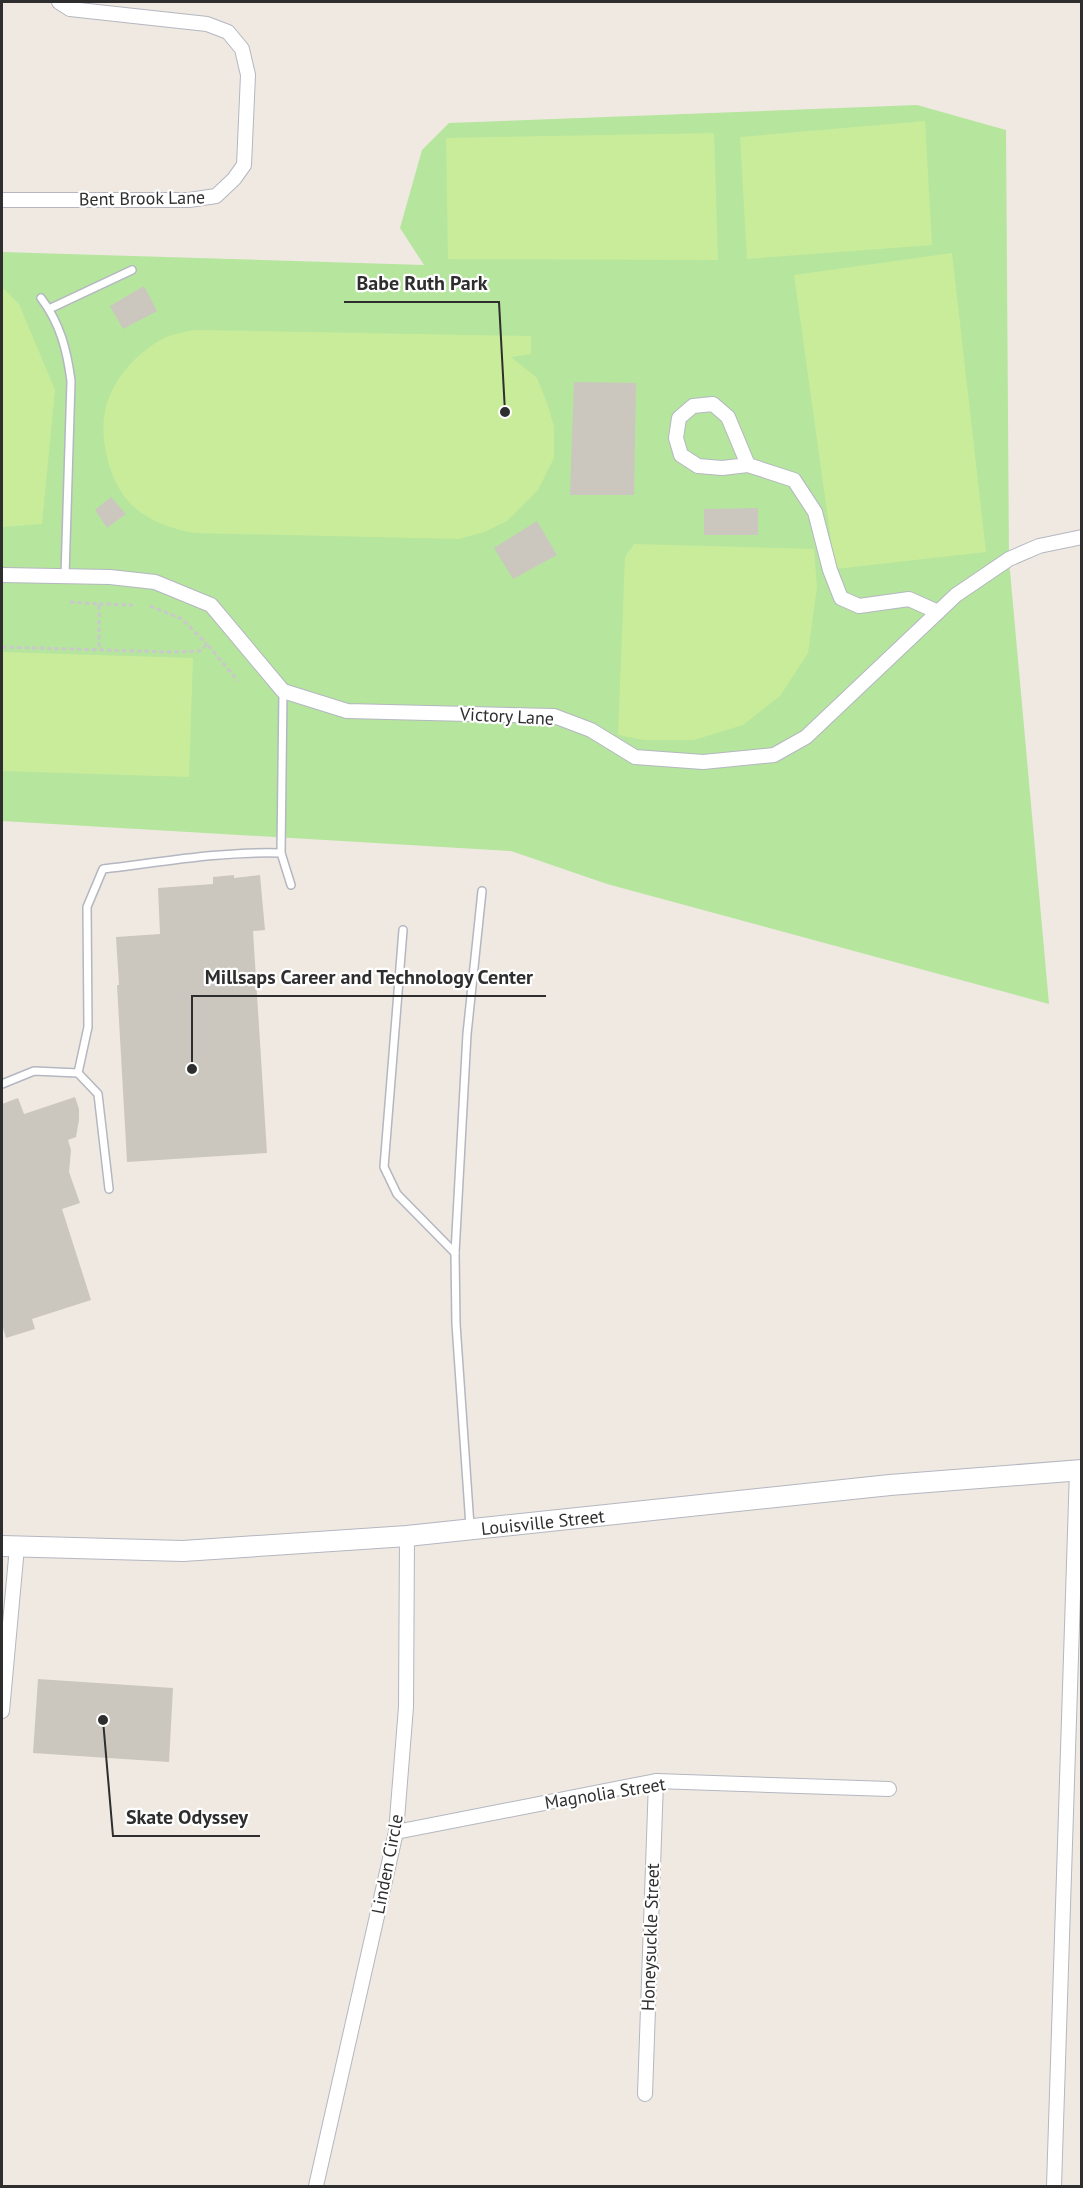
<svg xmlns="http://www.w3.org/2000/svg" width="1083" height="2188" font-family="'PT Sans',sans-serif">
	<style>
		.green { fill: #b6e59e }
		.pitch { fill: #c9ec9a }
		.building { fill: #cbc7bf }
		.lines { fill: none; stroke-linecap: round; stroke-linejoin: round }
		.service-casing { stroke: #b4b7c1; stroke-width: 10 }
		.minor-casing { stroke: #b4b7c1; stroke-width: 16 }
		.secondary-casing { stroke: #b4b7c1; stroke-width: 22 }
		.path { stroke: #c9c9c9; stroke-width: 3; stroke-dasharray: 4.5 3; stroke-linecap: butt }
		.service { stroke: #fff; stroke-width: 7 }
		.minor { stroke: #fff; stroke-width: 14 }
		.secondary { stroke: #fff; stroke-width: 20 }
		.labels { text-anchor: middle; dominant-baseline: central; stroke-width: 4.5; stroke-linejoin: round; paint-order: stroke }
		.street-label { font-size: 18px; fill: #2e2e2e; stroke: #fff }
		.leader { fill: none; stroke: #2e2e2e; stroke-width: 2 }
		.callout-dot { fill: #2e2e2e; stroke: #fff; stroke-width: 2 }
		.callout-label { font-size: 20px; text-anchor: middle; font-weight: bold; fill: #2e2e2e; stroke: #fff; stroke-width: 4.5; stroke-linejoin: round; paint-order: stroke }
	</style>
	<rect width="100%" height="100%" fill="#efe9e1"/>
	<path class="green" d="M 917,105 L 1006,130 L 1009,560 L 1049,1004 L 607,884 L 511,851 L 2,821 L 2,252 L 424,265 L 400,228 L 422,150 L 449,123 Z"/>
	<g class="pitch">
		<path d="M 925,121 L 932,245 L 747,259 L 740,137 Z"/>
		<path d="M 714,133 L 718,260 L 448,259 L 446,138 Z"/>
		<path d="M 952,253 L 986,552 L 835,569 L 794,275 Z"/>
		<path d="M 2,287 L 19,304 L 55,390 L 42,524 L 2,527 Z"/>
		<path d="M 195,330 L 531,336 L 531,354 L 511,357 L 537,378 L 547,403 L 554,426 L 554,458 L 538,490 L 507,521 L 484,532 L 459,539 L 194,533 C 172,529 145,520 129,502 C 109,480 98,435 106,407 C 114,377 137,353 164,338 C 173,334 185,332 195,330 Z"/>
		<path d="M 634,544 L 814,549 L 817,587 L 808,653 L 780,696 L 743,725 L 694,740 L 644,740 L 618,735 L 625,557 Z"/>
		<path d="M 2,652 L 193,658 L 189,777 L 2,771 Z"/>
	</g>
	<g class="building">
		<path d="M 144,286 L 157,311 L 123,329 L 110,306 Z"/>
		<path d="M 574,382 L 636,383 L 634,495 L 570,495 Z"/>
		<path d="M 111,497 L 126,514 L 107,528 L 95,510 Z"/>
		<path d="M 758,508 L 758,535 L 704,535 L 704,509 Z"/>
		<path d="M 537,521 L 557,555 L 513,579 L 494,548 Z"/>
		<path d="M 234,875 L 234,878 L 260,875 L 265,930 L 253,931 L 267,1153 L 127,1162 L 117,985 L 119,985 L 116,937 L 160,934 L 158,888 L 213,884 L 213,877 Z"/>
		<path d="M 75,1097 L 79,1109 L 79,1120 L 76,1137 L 68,1140 L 71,1150 L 69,1172 L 80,1203 L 62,1209 L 91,1300 L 32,1319 L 35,1329 L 6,1338 L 2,1324 L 2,1104 L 18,1098 L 24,1114 Z"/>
		<path d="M 38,1679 L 173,1688 L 169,1762 L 33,1753 Z"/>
	</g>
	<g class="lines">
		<g class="service-casing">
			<g id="service">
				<path d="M 41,298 C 60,323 67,350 71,381 L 65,576"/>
				<path d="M 49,309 L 132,270"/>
				<path d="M 281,853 L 283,691"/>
				<path d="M 403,930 L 384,1167 L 397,1194 L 455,1253"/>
				<path d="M 78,1073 L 88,1027 L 87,907 L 103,869 C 162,862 222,851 281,853 L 291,885"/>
				<path d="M 2,1084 L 34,1071 L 78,1073 L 98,1094 L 109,1189"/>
				<path d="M 470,1526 L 456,1324 L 455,1253 L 467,1034 L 482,891"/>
			</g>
		</g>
		<g class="minor-casing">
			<g id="minor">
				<path d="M 2,200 L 189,200 L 216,196 L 234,179 L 244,165 L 248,75 L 242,49 L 228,32 L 207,24 L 70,9 L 59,2"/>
				<path d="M 748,465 L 722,468 L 698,466 L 681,455 L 676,438 L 679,418 L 693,406 L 713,404 L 728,417 L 748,465 L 794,480 L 815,512 L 830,570 L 841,598 L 859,606 L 909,599 L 938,612"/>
				<path d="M 2,575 L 110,577 L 155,582 L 211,605 L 283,691 L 347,711 L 554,716 L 591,730 L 635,757 L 703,762 L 774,755 L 806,737 L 956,595 L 1009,559 L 1039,546 L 1082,537"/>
				<path d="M 2,1711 L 17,1547"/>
				<path d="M 396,1832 L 656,1781 L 889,1789"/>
				<path d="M 645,2094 L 656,1781"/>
				<path d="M 316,2186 L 396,1832 L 406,1707 L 407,1536"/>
				<path d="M 1054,2186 L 1077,1470"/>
			</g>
		</g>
		<g class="secondary-casing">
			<g id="secondary">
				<path id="s1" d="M 2,1546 L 183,1551 L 407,1536 L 890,1485 L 1082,1470"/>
			</g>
		</g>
		<g class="path">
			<path d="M 70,602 L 99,604 L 99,650"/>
			<path d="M 99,604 L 133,605"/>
			<path d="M 150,606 L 182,619 L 207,644"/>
			<path d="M 2,647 L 172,652 L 200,651 L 207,644 L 238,681"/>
		</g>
		<use href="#service" class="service"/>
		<use href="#minor" class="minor"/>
		<use href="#secondary" class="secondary"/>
	</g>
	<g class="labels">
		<g class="street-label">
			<text transform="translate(142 198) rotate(-1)">Bent Brook Lane</text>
			<text transform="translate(507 716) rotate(3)">Victory Lane</text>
			<text stroke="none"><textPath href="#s1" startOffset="542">Louisville Street</textPath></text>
			<text transform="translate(605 1793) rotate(-9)">Magnolia Street</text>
			<text transform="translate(387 1864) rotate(-79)">Linden Circle</text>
			<text transform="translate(650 1937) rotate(-88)">Honeysuckle Street</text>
		</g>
	</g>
	<path class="leader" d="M505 412L499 302H344M192 1069L192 996H546M103 1720L113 1836H260"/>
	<g class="callout-dot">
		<circle cx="505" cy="412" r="6"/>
		<circle cx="192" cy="1069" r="6"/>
		<circle cx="103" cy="1720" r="6"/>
	</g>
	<g class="callout-label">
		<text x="422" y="290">Babe Ruth Park</text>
		<text x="369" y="984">Millsaps Career and Technology Center</text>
		<text x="187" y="1824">Skate Odyssey</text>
	</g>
	<rect width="1083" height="2188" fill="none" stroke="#2e2e2e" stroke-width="6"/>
</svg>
